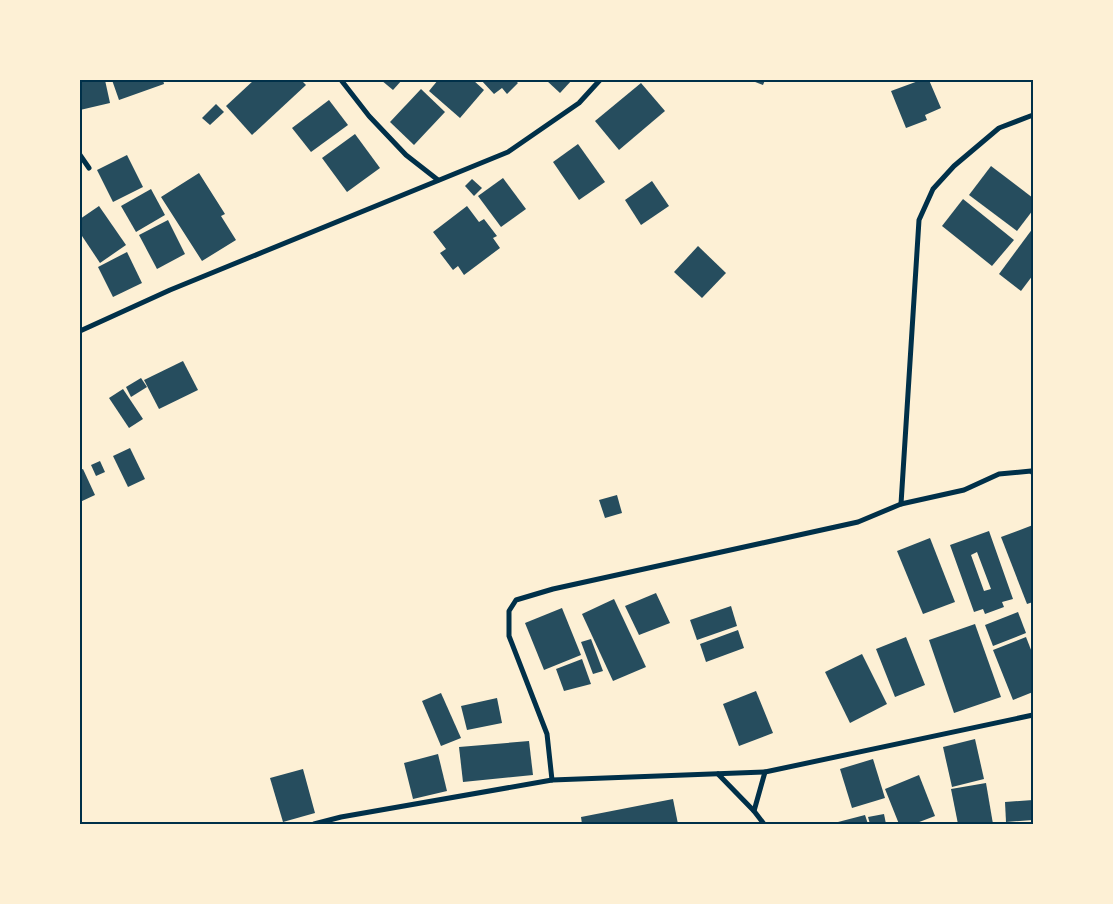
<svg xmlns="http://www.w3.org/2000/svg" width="1113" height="904" font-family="Ubuntu,sans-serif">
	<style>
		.building { fill: #264d5e; fill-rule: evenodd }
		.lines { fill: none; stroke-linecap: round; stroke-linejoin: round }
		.minor { stroke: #003049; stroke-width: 5 }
		.neatline { fill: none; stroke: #003049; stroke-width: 2 }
	</style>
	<rect width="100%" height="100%" fill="#fdf0d5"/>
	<g class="building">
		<path d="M 80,80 L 105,80 L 110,103 L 80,110 Z"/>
		<path d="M 112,80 L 163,80 L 164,84 L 119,100 Z"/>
		<path d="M 254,80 L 301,80 L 306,85 L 252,135 L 226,106 Z"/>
		<path d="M 381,80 L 402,80 L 393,90 Z"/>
		<path d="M 438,80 L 473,80 L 484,90 L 460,118 L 429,91 Z"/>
		<path d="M 481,80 L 515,80 L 518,83 L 507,94 L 502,88 L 494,94 Z"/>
		<path d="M 546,80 L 572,80 L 560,93 Z"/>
		<path d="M 750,80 L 765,80 L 763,85 Z"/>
		<path d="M 921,80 L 929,80 L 941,108 L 925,115 L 927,120 L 906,128 L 891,91 Z"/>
		<path d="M 641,83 L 665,111 L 619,150 L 595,121 Z"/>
		<path d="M 421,89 L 445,112 L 414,145 L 390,122 Z"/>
		<path d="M 329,100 L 348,125 L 311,152 L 292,128 Z"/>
		<path d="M 216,104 L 224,112 L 210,125 L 202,118 Z"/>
		<path d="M 355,134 L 380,168 L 347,192 L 322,158 Z"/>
		<path d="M 578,144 L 605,182 L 579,200 L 553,162 Z"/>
		<path d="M 127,155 L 143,187 L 113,202 L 97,170 Z"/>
		<path d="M 991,166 L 1033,198 L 1033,210 L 1017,231 L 969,195 Z"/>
		<path d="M 199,173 L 225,214 L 221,216 L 236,240 L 202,261 L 161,197 Z"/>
		<path d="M 503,178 L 526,209 L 501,227 L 478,196 Z"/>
		<path d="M 472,179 L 482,188 L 474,196 L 465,186 Z"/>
		<path d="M 652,181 L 669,206 L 641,225 L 625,200 Z"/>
		<path d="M 151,189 L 165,215 L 136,232 L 121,206 Z"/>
		<path d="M 963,199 L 1014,240 L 992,266 L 942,226 Z"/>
		<path d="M 99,206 L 126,245 L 100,263 L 80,233 L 80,219 Z"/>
		<path d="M 467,206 L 479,222 L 484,219 L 497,236 L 493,238 L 500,248 L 464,275 L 458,266 L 453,270 L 440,253 L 446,249 L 433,232 Z"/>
		<path d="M 168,220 L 185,254 L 157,269 L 139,235 Z"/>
		<path d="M 1033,228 L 1033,275 L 1021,291 L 999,274 Z"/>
		<path d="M 698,246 L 726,273 L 702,298 L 674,272 Z"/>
		<path d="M 127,252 L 142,283 L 113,297 L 98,267 Z"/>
		<path d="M 183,361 L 198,390 L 159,409 L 144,380 Z"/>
		<path d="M 141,378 L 147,387 L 131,397 L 126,387 Z"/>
		<path d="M 123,389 L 143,419 L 129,428 L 109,398 Z"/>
		<path d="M 130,448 L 145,479 L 128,487 L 113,456 Z"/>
		<path d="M 100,461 L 105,472 L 96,476 L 91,465 Z"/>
		<path d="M 83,469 L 95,495 L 80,502 L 80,470 Z"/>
		<path d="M 617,495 L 622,513 L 605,518 L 599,500 Z"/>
		<path d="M 1033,525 L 1033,602 L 1027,604 L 1001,537 Z"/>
		<path d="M 989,531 L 1013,599 L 1002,602 L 1004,607 L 985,614 L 983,609 L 974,612 L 950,545 ZM 977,552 L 991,589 L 984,591 L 971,555 Z"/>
		<path d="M 930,538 L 955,602 L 923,614 L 897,551 Z"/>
		<path d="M 656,593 L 670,623 L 639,635 L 625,606 Z"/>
		<path d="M 614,599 L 646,667 L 613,681 L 582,614 Z"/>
		<path d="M 731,606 L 737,626 L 697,640 L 690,620 Z"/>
		<path d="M 562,608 L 581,655 L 544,670 L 525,623 Z"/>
		<path d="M 1018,612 L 1026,633 L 993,646 L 985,625 Z"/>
		<path d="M 975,624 L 1001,697 L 954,713 L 929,640 Z"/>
		<path d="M 738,630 L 744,648 L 706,662 L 700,644 Z"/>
		<path d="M 906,637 L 925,685 L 895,697 L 876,649 Z"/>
		<path d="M 1026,637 L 1033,655 L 1033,692 L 1013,700 L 993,650 Z"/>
		<path d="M 591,639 L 603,671 L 593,674 L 581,642 Z"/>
		<path d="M 862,654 L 887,704 L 850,723 L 825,672 Z"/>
		<path d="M 582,659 L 591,684 L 564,691 L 556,669 Z"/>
		<path d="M 756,691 L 773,733 L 739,746 L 723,704 Z"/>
		<path d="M 441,693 L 461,738 L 441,746 L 422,701 Z"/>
		<path d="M 497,698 L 502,723 L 467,730 L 461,706 Z"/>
		<path d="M 975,739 L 984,779 L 952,787 L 943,747 Z"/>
		<path d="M 529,741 L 533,775 L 463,782 L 459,747 Z"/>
		<path d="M 438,754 L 447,791 L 413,799 L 404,763 Z"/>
		<path d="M 873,759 L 885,798 L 852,808 L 840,769 Z"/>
		<path d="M 303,769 L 315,813 L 283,822 L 270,778 Z"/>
		<path d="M 919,775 L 935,816 L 914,824 L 899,824 L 885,789 Z"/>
		<path d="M 986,783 L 993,824 L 958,824 L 951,789 Z"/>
		<path d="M 673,799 L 678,824 L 582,824 L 581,817 Z"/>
		<path d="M 1033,800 L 1033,820 L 1006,822 L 1005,802 Z"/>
		<path d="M 884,814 L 886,824 L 870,824 L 868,817 Z"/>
		<path d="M 865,815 L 868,824 L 838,824 L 838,822 Z"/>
	</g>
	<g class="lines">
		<g class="minor">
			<path d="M 341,80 L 369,116 L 406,155 L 438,180"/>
			<path d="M 80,155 L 89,168"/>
			<path d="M 80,331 L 170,290 L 508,152 L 579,103 L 600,80"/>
			<path d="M 901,504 L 919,220 L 933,189 L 954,166 L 999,128 L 1033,115"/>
			<path d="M 718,774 L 754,811 L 764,824"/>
			<path d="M 552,780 L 547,734 L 509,636 L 509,611 L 516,600 L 553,589 L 858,522 L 901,504 L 964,490 L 999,474 L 1031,471 L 1033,473"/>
			<path d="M 754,811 L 765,772"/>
			<path d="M 314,824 L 341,817 L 552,780 L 765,772 L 1033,715"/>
		</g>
	</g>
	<rect width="1113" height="904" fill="none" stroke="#fdf0d5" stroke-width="162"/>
	<rect x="81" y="81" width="951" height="742" class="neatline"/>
</svg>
